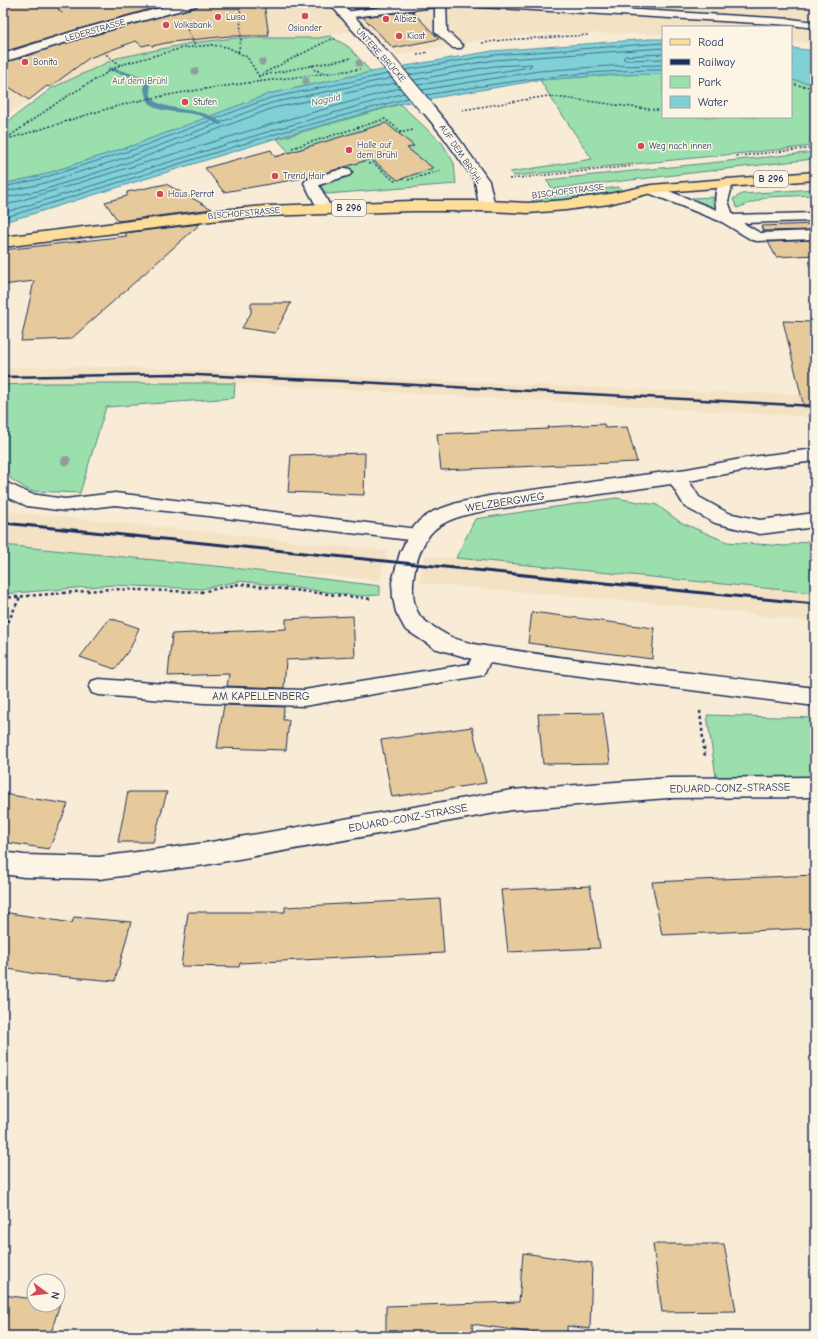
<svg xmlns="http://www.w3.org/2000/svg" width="818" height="1339" font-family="'Comic Neue',sans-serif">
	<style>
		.built { fill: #f3e2c4 }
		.green { fill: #9adfac; stroke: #5a8785 }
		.water { fill: #7fd1d6; stroke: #5790a6 }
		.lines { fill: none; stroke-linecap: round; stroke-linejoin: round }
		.shore { stroke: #43708e; stroke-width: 1 }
		.stream { fill: #5790a6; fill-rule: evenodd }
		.building { fill: #e7ca9b; stroke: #1b2f5e }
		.lane-casing { stroke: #1b2f5e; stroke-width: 3 }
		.street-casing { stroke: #1b2f5e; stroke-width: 3 }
		.primary-casing { stroke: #1b2f5e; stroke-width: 3 }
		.path-far1 { stroke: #1b2f5e; stroke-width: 1.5; stroke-dasharray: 2 2; stroke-linecap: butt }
		.path { stroke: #1b2f5e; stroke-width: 2.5; stroke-dasharray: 3 3; stroke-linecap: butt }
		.lane { fill: #fcf5e5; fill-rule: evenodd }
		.street { fill: #fcf5e5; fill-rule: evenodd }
		.primary { fill: #fedd96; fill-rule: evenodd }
		.rail-far1 { stroke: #1b2f5e; stroke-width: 2.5 }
		.rail { stroke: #1b2f5e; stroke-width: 3 }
		.street-bridge-casing { stroke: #1b2f5e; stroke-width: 16; stroke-linecap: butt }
		.street-bridge { stroke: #fcf5e5; stroke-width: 14 }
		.tree { fill: #909c9f }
		.poi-dot { fill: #d1495b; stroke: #fcf5e5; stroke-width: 1.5 }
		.labels { text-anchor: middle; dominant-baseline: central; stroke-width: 3; stroke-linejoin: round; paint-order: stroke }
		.far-poi-label { font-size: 9px; fill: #1b2f5e; stroke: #fcf5e5; text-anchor: start }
		.far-street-label { font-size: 9px; fill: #1b2f5e; stroke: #fcf5e5 }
		.far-park-label { font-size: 9px; fill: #3b5b72; stroke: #fcf5e5 }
		.far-water-label { font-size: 10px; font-style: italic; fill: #34587c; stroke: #fcf5e5 }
		.shield { fill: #fcf5e5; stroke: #5e6a86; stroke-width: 1 }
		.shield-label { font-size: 10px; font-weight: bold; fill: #1b2f5e }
		.street-label { font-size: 11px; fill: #1b2f5e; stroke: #fcf5e5 }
	</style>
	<rect width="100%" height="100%" fill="#f8ecd6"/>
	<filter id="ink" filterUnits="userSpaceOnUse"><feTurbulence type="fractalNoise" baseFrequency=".025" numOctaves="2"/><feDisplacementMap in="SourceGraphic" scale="8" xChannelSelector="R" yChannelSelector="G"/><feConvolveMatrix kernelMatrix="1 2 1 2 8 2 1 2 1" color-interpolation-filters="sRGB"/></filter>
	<g filter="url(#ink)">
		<g class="built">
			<path d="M 51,3 L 815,3 L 815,43 L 791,42 L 791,27 L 663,27 L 663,34 L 543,33 L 481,40 L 398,55 L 369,27 L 318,38 L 234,38 L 117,58 L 52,88 L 45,88 L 23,105 L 3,116 L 3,23 Z"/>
			<path d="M 25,367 L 127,367 L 678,391 L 815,395 L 815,417 L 235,383 L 44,383 L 3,385 L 3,368 Z"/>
			<path d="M 3,511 L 18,512 L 387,551 L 380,580 L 225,567 L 3,545 Z"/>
			<path d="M 425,556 L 456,558 L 815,593 L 815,622 L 675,605 L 419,583 Z"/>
		</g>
		<g class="green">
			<path d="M 330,36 L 349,47 L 371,72 L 269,94 L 134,145 L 39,176 L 3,184 L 3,125 L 52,88 L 117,58 L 191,43 L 234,38 L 318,38 Z"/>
			<path d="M 663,74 L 663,117 L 791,117 L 791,80 L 815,84 L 815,146 L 513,176 L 510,172 L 592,159 L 551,98 L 540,80 L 610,75 Z"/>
			<path d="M 400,104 L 442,143 L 454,163 L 456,184 L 327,194 L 277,139 Z"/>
			<path d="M 815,152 L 815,158 L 813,159 L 553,189 L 546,180 Z"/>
			<path d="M 619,187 L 623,191 L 534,204 L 532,199 Z"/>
			<path d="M 815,189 L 815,195 L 767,197 L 737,208 L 733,199 L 742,194 Z"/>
			<path d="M 713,197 L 713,203 L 719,211 L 694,202 L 692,198 Z"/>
			<path d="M 44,383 L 235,383 L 234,398 L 106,407 L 80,493 L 30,491 L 11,479 L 3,461 L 3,385 Z"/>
			<path d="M 616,498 L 657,505 L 680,522 L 727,542 L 786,546 L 815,539 L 815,593 L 456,558 L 475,519 Z"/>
			<path d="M 3,545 L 225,567 L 380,586 L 380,595 L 360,596 L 240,581 L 201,589 L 113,585 L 3,594 Z"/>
			<path d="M 707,715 L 815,718 L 815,777 L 811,778 L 716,777 Z"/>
		</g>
		<g class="water">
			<path d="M 650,39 L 663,39 L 663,74 L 610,75 L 540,80 L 398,104 L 280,137 L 29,215 L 3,222 L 3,184 L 39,176 L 134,145 L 269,94 L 371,72 L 492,51 Z"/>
			<path d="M 791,48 L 815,51 L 815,84 L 791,80 Z"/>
		</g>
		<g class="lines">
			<g class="shore">
				<path d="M 663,54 L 625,56 L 623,58 L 625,60 L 663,59"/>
				<path d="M 405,70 L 493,55 L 663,43"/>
				<path d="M 409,75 L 494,60 L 663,48"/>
				<path d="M 414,80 L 494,66 L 532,64 L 530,67 L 418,85"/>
				<path d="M 422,90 L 539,71 L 609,66 L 663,65"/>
				<path d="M 426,95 C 505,82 583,70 663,70"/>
				<path d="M 3,187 L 40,179 L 135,149 L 270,98 L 388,74"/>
				<path d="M 3,192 L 41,184 L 137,154 L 271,103 L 392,78"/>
				<path d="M 3,198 L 43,190 L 139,159 L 273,108 L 396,83"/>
				<path d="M 3,206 L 275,123 L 400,88"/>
				<path d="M 3,213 L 277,129 L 404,93"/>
				<path d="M 3,218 L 279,133 L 408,98"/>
			</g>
			<path class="stream" d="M 110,67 L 149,79 C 151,84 149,91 152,97 C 160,113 205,105 223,124 L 218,125 C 212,121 205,117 198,115 C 174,109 142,118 144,81 L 108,70 L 108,68 Z"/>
		</g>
		<g class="building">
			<path d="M 3,3 L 172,3 L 75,30 L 3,52 Z"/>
			<path d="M 199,3 L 264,3 L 269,36 L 229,36 L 171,42 L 152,46 L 150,44 L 142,46 L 136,41 L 89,58 L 50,87 L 47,86 L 29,100 L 3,83 L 3,63 L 83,38 L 196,7 Z"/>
			<path d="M 349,3 L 400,3 L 355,9 Z"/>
			<path d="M 412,11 L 439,39 L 393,48 L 363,17 Z"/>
			<path d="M 386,123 L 414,146 L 407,148 L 433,168 L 398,180 L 371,159 L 315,176 L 224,192 L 205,168 L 271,150 L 275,157 Z"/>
			<path d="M 166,184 L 212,209 L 118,221 L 105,202 L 127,196 L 127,192 Z"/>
			<path d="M 200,224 L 71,339 L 21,341 L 34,281 L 3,285 L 3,250 L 127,236 L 125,233 Z"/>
			<path d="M 815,224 L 815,230 L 763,231 L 761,226 Z"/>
			<path d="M 815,240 L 815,255 L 776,257 L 768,242 Z"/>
			<path d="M 251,303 L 291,303 L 275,333 L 242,328 L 251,313 Z"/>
			<path d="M 783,321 L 815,322 L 815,406 L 804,407 Z"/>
			<path d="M 604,424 L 605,428 L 627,427 L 637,462 L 441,470 L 437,434 L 548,429 L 548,427 Z"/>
			<path d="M 365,453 L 364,495 L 288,492 L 291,455 Z"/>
			<path d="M 532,612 L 654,628 L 652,659 L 528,643 Z"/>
			<path d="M 353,616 L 355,657 L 286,660 L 284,688 L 227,686 L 229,674 L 168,676 L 172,634 L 286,629 L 286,619 Z"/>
			<path d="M 110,618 L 139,628 L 131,647 L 115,669 L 80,657 Z"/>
			<path d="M 224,705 L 284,707 L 283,720 L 289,720 L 286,750 L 217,748 Z"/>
			<path d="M 603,713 L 610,763 L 543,764 L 538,714 Z"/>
			<path d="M 472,727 L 486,783 L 392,797 L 381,740 Z"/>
			<path d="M 128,792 L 167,792 L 153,842 L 118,842 Z"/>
			<path d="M 3,794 L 68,804 L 49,849 L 3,842 Z"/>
			<path d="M 815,875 L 815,928 L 662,935 L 652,882 Z"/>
			<path d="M 590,886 L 600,948 L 508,952 L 501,890 Z"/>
			<path d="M 440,899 L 444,953 L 240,963 L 239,967 L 181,966 L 188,912 L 285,912 L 285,907 Z"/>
			<path d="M 3,912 L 72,923 L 74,917 L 131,922 L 115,981 L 36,974 L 3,968 Z"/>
			<path d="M 653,1244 L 724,1244 L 736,1311 L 662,1312 Z"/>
			<path d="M 523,1253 L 592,1263 L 590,1329 L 567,1326 L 567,1336 L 554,1336 L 472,1324 L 473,1336 L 386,1336 L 386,1306 L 519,1302 Z"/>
			<path d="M 3,1295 L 34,1299 L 34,1305 L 58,1305 L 58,1303 L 60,1303 L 50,1336 L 3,1336 Z"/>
		</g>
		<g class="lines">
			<g class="lane-casing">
				<g id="lane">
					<path d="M 411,3 L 446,3 L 447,31 L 461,44 L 463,46 L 461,48 L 453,48 L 435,32 L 435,7 L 345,18 L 341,17 L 339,15 L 341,13 L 345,12 Z"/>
					<path d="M 458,3 L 522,3 L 791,19 L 815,22 L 815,28 L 791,25 L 464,6 Z"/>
					<path d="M 345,168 L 350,169 L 352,172 L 350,175 L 319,185 L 331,208 L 329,211 L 324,212 L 319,211 L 304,183 L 306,180 Z"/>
					<path d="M 726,179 L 731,180 L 733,183 L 728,201 L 733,215 L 815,213 L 815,221 L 743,223 L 760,233 L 815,231 L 815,239 L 757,241 L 752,240 L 722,222 L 646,192 L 644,189 L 646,186 L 656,186 L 717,210 C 714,200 715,189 721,180 Z"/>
					<path d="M 3,481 L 31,494 L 65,499 L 115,493 L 418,529 L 424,531 L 427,535 L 424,539 L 418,541 L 115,505 L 65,511 L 27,506 L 3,495 Z"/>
					<path d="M 483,646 L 490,649 L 493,654 L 484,675 L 304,706 L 204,703 L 99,695 L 92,693 L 89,687 L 92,681 L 99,679 L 204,687 L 304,690 L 469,664 L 476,649 Z"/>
				</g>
			</g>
			<g class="street-casing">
				<g id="street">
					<path d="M 178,3 L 198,3 L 196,6 L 83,37 L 3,62 L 3,54 L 75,31 Z"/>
					<path d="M 329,3 L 342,3 L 390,55 L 392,58 L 390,61 L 380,61 Z"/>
					<path d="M 426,103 L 431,104 L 452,129 L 489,181 L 495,206 L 492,209 L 487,211 L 482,209 L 479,206 L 475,181 L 442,135 L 419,107 L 421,104 Z"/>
					<path d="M 815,449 L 815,461 L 752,469 L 689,481 L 699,497 L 728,513 L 760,520 L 815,513 L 815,527 L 760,534 L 715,523 L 685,507 L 671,484 L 489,510 C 470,514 448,517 433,531 C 416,548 405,595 420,616 C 423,621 443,633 449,636 C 464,643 483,646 499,648 C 524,652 549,656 574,659 C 655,669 735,678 815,688 L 815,706 L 534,670 L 483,662 L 434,648 L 405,629 L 396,612 L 393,598 L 392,582 L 400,553 L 411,530 L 420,520 L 434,511 L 457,503 L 489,496 L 687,469 L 752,457 Z"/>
					<path d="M 815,777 L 815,797 L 668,798 L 512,810 L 205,865 L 99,879 L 24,877 L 3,874 L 3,852 L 24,855 L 99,857 L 205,843 L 512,790 L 668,778 Z"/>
				</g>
			</g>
			<g class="primary-casing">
				<path id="primary" d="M 815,172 L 815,180 L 651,193 L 609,204 L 566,210 L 528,213 L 487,211 L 412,211 L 265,216 L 211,221 L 3,247 L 3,237 L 211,211 L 265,206 L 412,201 L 487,201 L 528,203 L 566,200 L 609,194 L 651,185 Z"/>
			</g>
			<g class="path-far1">
				<path d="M 53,3 L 62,13"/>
				<path d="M 187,29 L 195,46"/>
				<path d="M 482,43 L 503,40 L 589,35"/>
				<path d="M 103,52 L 120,65"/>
				<path d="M 238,52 L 241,41 L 240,3"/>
				<path d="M 417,55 L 428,52"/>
				<path d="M 312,65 L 315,70 L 326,73"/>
				<path d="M 262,74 L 329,40 L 335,39"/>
				<path d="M 258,76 L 352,58"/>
				<path d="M 791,84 L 815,88"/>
				<path d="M 462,110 L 548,96 L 663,111"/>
				<path d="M 399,133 L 413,130"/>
				<path d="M 7,138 L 61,100 L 120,65 L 183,48 L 211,45 L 227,47 L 247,57 L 262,81"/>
				<path d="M 3,140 C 50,128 95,110 143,100 C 214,85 288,79 360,69"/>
				<path d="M 292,148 L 385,119 L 402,132"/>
				<path d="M 736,156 L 815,148"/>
				<path d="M 368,164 L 373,163 L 396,182"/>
				<path d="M 509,179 L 633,166"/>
				<path d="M 408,180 L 442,170"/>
			</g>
			<g class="path">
				<path d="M 3,598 L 111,589 L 201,592 L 239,584 L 372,599"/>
				<path d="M 3,626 L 9,620 L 20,597"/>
				<path d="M 700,711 L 705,757"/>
			</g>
			<use href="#lane" class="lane"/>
			<use href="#street" class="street"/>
			<use href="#primary" class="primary"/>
			<path class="rail-far1" d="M 3,377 L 173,374 L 340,381 L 815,406"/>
			<path class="rail" d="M 3,523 L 815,604"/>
			<g class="street-bridge-casing">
				<path id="street-bridge" d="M 385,58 L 426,107"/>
			</g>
			<use href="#street-bridge" class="street-bridge"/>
		</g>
		<g class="tree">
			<circle cx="262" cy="62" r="3.5"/>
			<circle cx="359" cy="63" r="3.5"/>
			<circle cx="195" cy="71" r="3.5"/>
			<circle cx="306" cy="81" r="3.5"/>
			<circle cx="66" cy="461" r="5"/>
		</g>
	</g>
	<g class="poi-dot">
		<circle cx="305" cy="16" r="4"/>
		<circle cx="218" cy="17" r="4"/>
		<circle cx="386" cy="19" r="4"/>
		<circle cx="166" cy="25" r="4"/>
		<circle cx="399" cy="36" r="4"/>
		<circle cx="25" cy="62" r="4"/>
		<circle cx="185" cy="102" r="4"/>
		<circle cx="641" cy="146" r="4"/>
		<circle cx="349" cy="150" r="4"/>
		<circle cx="275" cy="176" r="4"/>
		<circle cx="160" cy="194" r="4"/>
	</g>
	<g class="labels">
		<g class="far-poi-label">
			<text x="226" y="17">Luisa</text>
			<text x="394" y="19">Albiez</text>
			<text x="174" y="25">Volksbank</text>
			<text x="305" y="28" text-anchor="middle">Osiander</text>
			<text x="407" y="36">Kiost</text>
			<text x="33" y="62">Bonita</text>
			<text x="193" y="102">Stufen</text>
			<text x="357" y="145">Halle auf<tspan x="357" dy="10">dem Brühl</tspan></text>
			<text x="649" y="146">Weg nach innen</text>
			<text x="283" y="176">Trend Hair</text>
			<text x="168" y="194">Haus Perrot</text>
		</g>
		<g class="far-street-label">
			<text transform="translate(95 30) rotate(-16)">LEDERSTRASSE</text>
			<text transform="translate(381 55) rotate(48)">UNTERE BRÜCKE</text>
			<text transform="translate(461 154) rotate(56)">AUF DEM BRÜHL</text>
			<text transform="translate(568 191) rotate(-7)">BISCHOFSTRASSE</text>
			<text transform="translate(244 213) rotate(-5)">BISCHOFSTRASSE</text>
		</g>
		<g class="far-park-label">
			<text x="140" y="81">Auf dem Brühl</text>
		</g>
		<g class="far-water-label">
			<text transform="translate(326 100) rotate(-11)">Nagold</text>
		</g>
		<g class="shield">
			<rect x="754" y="171" width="34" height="16" rx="3"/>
			<rect x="332" y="200" width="34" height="16" rx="3"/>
		</g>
		<g class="shield-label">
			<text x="771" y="179">B 296</text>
			<text x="349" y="208">B 296</text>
		</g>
		<g class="street-label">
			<text transform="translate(505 502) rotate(-9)">WELZBERGWEG</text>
			<text x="261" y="696">AM KAPELLENBERG</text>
			<text transform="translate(730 788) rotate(-1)">EDUARD-CONZ-STRASSE</text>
			<text transform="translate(408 818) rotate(-10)">EDUARD-CONZ-STRASSE</text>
		</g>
	</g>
	<rect width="818" height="1339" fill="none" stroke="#fcf5e5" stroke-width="16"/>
	<rect x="8" y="8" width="802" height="1323" fill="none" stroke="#1b2f5e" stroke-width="1.5" filter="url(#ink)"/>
	<rect x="662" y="26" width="130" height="92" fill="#fcf5e5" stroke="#a2a6af"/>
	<rect x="670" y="39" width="20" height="6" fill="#fedd96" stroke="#a2a6af"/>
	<text x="698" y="46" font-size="12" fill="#1b2f5e">Road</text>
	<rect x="670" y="59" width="20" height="6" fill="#1b2f5e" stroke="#a2a6af"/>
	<text x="698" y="66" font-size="12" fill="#1b2f5e">Railway</text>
	<rect x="670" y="76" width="20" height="12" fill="#9adfac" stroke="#a2a6af"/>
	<text x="698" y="86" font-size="12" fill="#1b2f5e">Park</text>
	<rect x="670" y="96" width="20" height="12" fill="#7fd1d6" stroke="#a2a6af"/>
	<text x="698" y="106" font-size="12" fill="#1b2f5e">Water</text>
	<g transform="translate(46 1293) rotate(105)"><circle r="19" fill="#fcf5e5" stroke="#a2a6af"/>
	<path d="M0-3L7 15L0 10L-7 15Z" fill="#d1495b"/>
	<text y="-6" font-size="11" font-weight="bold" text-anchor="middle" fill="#1b2f5e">N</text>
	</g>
</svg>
